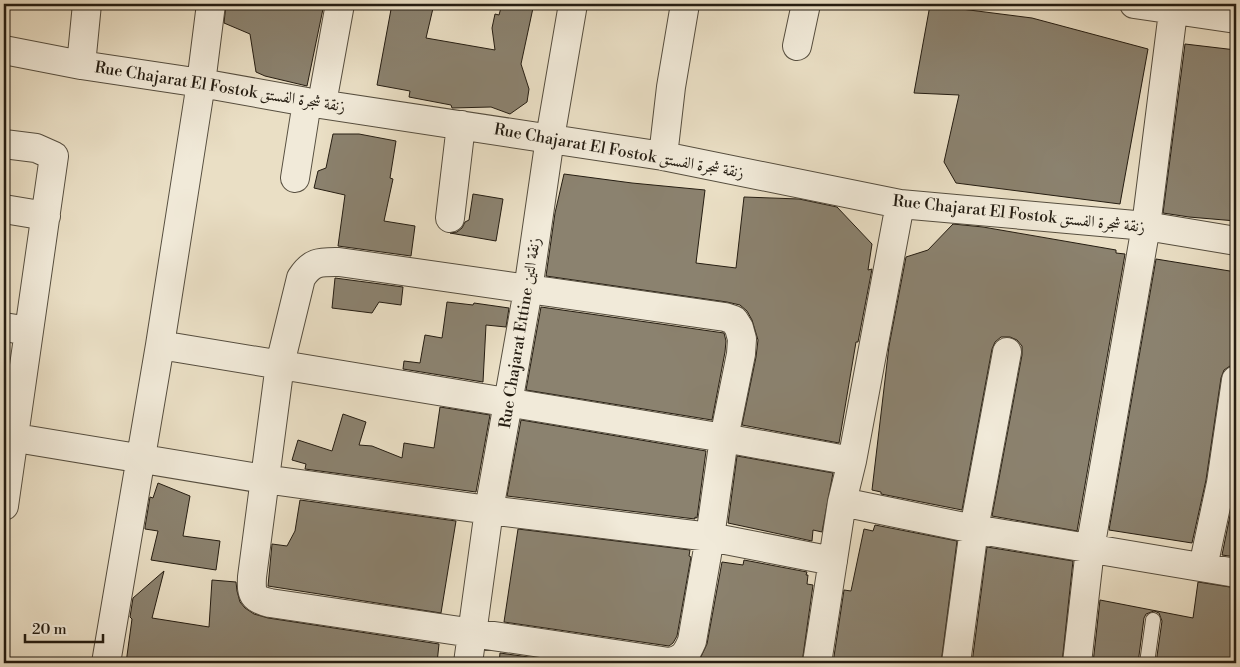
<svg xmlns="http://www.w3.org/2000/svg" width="1240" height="667" font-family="'Libre Bodoni',Amiri,serif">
	<rect width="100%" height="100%" fill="#eadfc5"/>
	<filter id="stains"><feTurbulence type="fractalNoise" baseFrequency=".004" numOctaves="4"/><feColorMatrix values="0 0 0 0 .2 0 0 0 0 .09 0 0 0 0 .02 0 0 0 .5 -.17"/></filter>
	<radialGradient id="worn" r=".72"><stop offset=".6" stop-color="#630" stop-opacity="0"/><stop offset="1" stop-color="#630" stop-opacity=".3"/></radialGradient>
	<path fill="#8b826f" stroke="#251d12" d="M226,4H324L307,86L265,76L256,72L250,34L224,23Z
		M392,4H434L426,38L495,50L492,28L495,14L499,15L502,4H514L533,8L521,64L529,89L527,102L510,114L491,107L452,108L451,105L409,97L410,91L377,85Z
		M930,5L1032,18L1148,49L1120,204L956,183L944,162L959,95L914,93Z
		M1185,44L1236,50V221L1189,217L1163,213Z
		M333,134H359L396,141L390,178L393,179L384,221L415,226L411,256L338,246L345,195L314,188L318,171L326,168Z
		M564,174L632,183L705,190L696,263L736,268L744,197L799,199L837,207L872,244L868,270L872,269L858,342H856L839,443L742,425L756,357L758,340L752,320L747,311L740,305L727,302L546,276L555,213Z
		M473,194L503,199L496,241L450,233L457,232L462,228L465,222L469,220Z
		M953,224L983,227L1116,250V253L1125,254L1077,531L992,516L1022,355V346L1017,340L1010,337H1001L995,342L992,349L962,510L881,494V492L872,490L889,346L906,257L928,250Z
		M1156,259L1236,272V365L1230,366L1224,370L1221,378L1206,480L1192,543L1109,530Z
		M335,278L403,287L401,305L379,302L372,313L332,308Z
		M447,302L473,305L474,303L509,308L506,327L486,325L483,382L403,369L404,361L420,363L425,335L442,338Z
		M541,307L724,333L726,341L725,352L712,420L526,390Z
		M440,407L490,415L476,492L305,469L306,464L292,460L298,440L332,451L343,414L366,422L359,445L372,446L402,458L404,443L434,448Z
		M521,420L706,451L697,518L695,517V519L507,496Z
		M737,456L833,473L822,532L813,530L812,541L728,523Z
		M158,483L190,496L183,536L220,541L216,570L151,560L158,531L145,529V527L150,497L153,498Z
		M1236,486V557L1222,555Z
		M300,500L456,521L441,613L268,586L272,544L287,546L295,531Z
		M875,525L957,541L941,663H833L844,590L851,591L864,529L873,531Z
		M518,529L690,550L689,556L691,557L677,636L673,643L669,646L504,622Z
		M987,547L1073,561L1062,663H972Z
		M744,560L807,572L806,575H808L807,584L813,585L802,663H698L707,644L722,562L743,565Z
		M164,571L152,618L209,627L212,580L236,582L237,591L240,602L245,608L254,614L268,618L439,644L437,663H126L132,619L130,617L133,598Z
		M1198,582L1236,588V663H1156L1162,621L1159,613L1154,611L1146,614L1144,618L1138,663H1093L1100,600L1193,618Z
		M500,653L571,663H499Z"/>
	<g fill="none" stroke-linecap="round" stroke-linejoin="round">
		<defs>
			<path id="service" d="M1147,663L1153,620"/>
			<path id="minor" d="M1134,4L1236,19
				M797,46L806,4
				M4,50L81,65L201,83L307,102L663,156L900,204L1146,226L1236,241
				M81,65L87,4
				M322,103L340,4
				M4,144L36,148L54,156L4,506
				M663,156L671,87L685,4
				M295,178L307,102
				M4,209L46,216
				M450,218L461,125
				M339,262L725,317L734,320L739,328L742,339L741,354L724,438L710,537L692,641C687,653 683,660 669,662L270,603C253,599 251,595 252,577L280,364L301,278C312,261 320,262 339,262Z
				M4,327L29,331
				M160,345L724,438L852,461
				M4,436L264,479L489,510L710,537L833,561
				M842,502L974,529L1236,573
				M1203,567L1221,483L1236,380
				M106,663L160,345L201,83L211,4
				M468,663L489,510L528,290L550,138L573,4
				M817,663L842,502L852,461L900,204
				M956,663L974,529L1007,352
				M1077,663L1090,549L1146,226L1174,4"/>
		</defs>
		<use href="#service" stroke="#564e3f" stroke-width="16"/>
		<use href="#minor" stroke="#564e3f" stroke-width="30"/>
		<use href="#service" stroke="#f1ead9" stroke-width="14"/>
		<use href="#minor" stroke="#f1ead9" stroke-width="28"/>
	</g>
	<g text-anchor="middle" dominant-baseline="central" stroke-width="5" stroke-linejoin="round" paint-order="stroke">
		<g font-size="16" fill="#251d12" stroke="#f1ead9">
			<text transform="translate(220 87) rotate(9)">Rue Chajarat El Fostok زنقة شجرة الفستق</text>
			<text transform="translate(619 151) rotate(10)">Rue Chajarat El Fostok زنقة شجرة الفستق</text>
			<text transform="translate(1019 214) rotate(6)">Rue Chajarat El Fostok زنقة شجرة الفستق</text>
			<text transform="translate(520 333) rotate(-81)">Rue Chajarat Ettine زنقة التين</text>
		</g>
	</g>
	<rect width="1240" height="667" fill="none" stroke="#eadfc5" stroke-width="20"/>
	<rect x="5" y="5" width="1230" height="657" fill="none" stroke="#251d12" stroke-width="2.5"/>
	<rect x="10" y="10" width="1220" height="647" fill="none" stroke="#251d12"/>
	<path d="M25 634v8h78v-8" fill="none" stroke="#251d12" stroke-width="2.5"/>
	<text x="32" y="634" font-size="15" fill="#251d12" stroke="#f1ead9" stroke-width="4" paint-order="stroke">20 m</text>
	<rect width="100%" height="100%" filter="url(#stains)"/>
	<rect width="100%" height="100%" fill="url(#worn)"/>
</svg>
